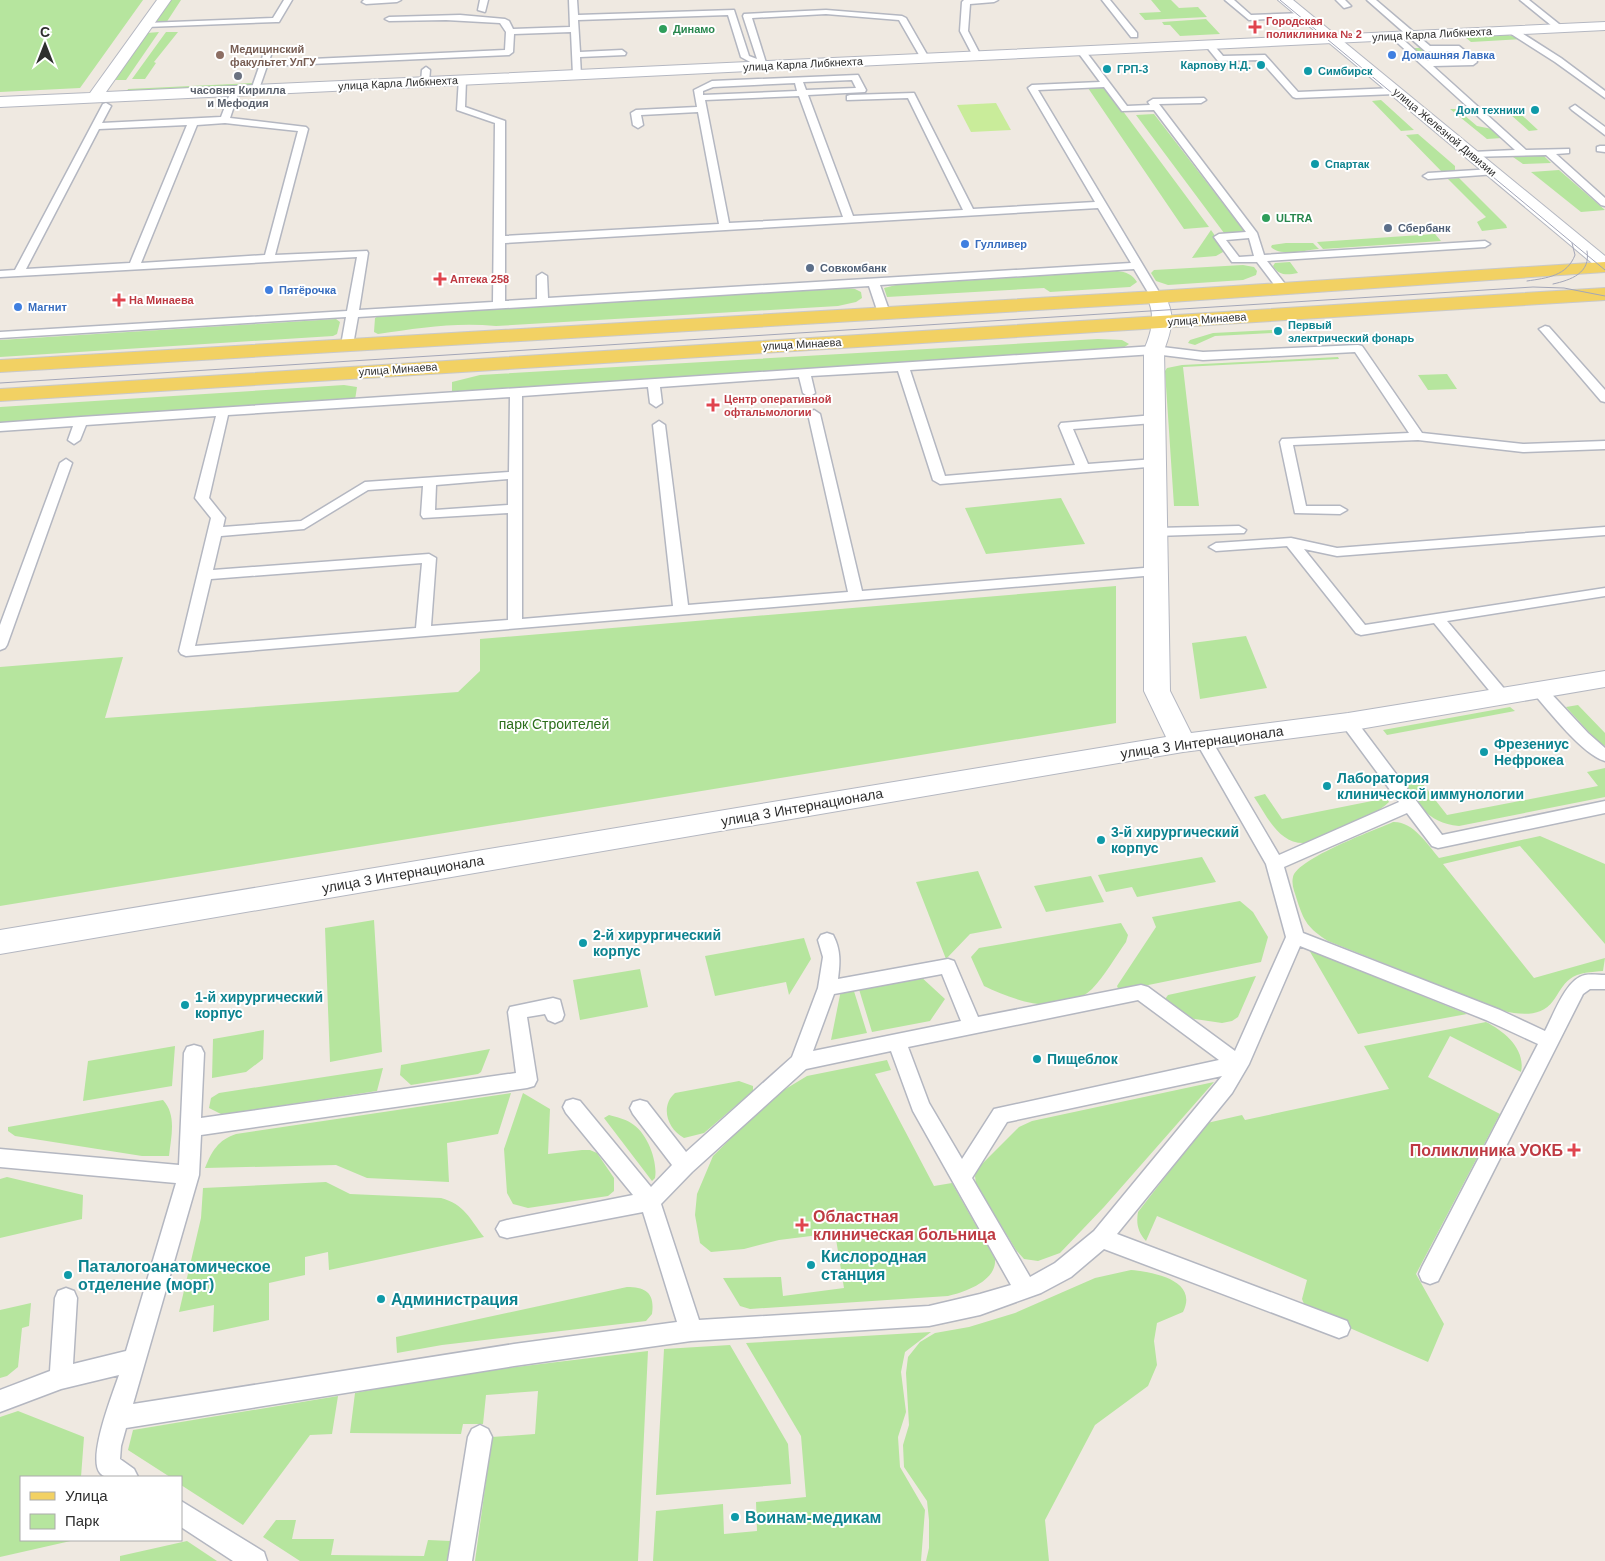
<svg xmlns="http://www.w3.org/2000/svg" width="1605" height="1561" font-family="Arial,sans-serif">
	<rect width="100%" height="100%" fill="#efe9e1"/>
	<path fill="#b6e59e" d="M0,0H143L80,88L0,92Z
		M170,0H181L166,23L154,24Z
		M1151,0H1171L1179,8L1198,7L1207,17L1145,20L1139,13L1161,12Z
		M1206,19L1220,34L1180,36L1170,25H1164L1162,22Z
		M159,32L126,80H114L147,33Z
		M166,32H178L154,62L156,63L145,79H132Z
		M1508,35L1523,39L1471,42L1465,37Z
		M1412,48H1420L1431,57L1445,56L1439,51L1451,50L1464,61H1429Z
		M253,83L252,87L126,93L128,89Z
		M1105,87L1209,227L1184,229L1088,88Z
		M1381,100L1414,130L1401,131L1372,101Z
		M1513,107L1538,130L1529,131L1503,108Z
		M1450,109H1457L1477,126L1492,129L1502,138L1487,139Z
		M1154,114L1245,232L1224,233L1136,115Z
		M1418,134L1455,166V172L1443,173L1406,135Z
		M1543,155L1551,163L1523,164L1513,157Z
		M1559,170L1605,210L1581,212L1531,172Z
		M1459,178L1506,225L1507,228L1482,231L1477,222L1486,217L1448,179Z
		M1211,230L1223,247V252L1216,256L1192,258Z
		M1435,234L1441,241L1323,249L1317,242Z
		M1286,243H1313L1319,249C1305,250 1281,257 1271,247L1272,245Z
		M1290,262L1298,273C1287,275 1279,276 1273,266L1275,263Z
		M1243,265L1254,267L1257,271L1256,275L1243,280L1168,285L1156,281L1151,273L1154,270Z
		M1117,271C1126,272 1132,274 1137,282L1130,287L1050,292L1044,288L887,297L884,288L896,285Z
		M846,288L855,289L861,292L862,298L856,302L838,306L496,326C456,322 418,328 378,334L374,332L375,318L380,315Z
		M336,319L340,322L337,334L333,336L0,357V340Z
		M1272,330L1274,333L1215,336L1195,345L1188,343L1190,340L1213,333Z
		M1098,339L1122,340L1129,344L1123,348L452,395V382L480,375Z
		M1338,357L1339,359L1183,367L1199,506H1174L1165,371L1167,368L1182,365Z
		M1447,374L1457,389L1428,390L1418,375Z
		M344,385L357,387L355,400L0,424V407Z
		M1061,498L1085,544L986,554L965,508Z
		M1116,586V723L0,906V667L123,657L105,718L458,692L480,671V639Z
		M1246,636L1267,688L1200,699L1192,643Z
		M1578,705L1605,733V746L1598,742L1566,707Z
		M1510,707L1515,711L1387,735L1383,730Z
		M1605,768V797L1459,826C1426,823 1416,801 1398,778L1415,774L1447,815L1598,786L1587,772Z
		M1265,794L1282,819L1387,798L1389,802C1369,821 1331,832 1306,843C1279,845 1267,816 1254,797Z
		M1393,822C1413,821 1427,844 1439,858L1540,836L1605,864V944L1520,846L1443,864L1534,978L1605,958L1603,971C1593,972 1578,972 1570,979C1562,985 1559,993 1553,1001C1542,1017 1521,1015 1503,1011L1328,941C1308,928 1304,922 1297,900C1295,893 1291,885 1293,877C1298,858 1373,831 1393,822Z
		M1202,857L1216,882L1137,897L1132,887L1106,892L1098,875Z
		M978,871L1002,928L970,934L946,959L916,882Z
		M1091,876L1104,902L1046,912L1034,886Z
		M1240,901L1253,912L1268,937L1261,962L1119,991L1117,986L1156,927L1152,917Z
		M374,920L382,1052L330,1062L325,928Z
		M1121,923L1128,935L1126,942C1116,956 1104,977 1092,989C1061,1018 1016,1001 984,986L971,957L979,948Z
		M804,938L811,959L789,995L786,982L715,996L705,956Z
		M1309,950L1467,1014L1358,1034Z
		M640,969L648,1007L580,1020L573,980Z
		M919,975L945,999L930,1021L872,1032L858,986Z
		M1256,976L1238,1017L1232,1021L1222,1023L1188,1018L1163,1002L1168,995Z
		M853,988L867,1033L831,1040L841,990Z
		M1486,1022C1504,1031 1526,1049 1521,1072L1450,1036L1428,1077L1500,1114L1416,1274L1444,1324L1428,1362L1306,1309L1302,1299L1307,1280L1157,1216L1146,1241C1138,1232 1136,1224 1138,1212L1207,1123L1242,1115L1245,1120L1389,1089L1364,1046Z
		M264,1030L263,1059L246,1072L212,1078L213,1039Z
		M175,1046L172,1086L83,1101L88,1061Z
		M490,1049L481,1072L478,1074L411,1085L400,1075L401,1065Z
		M887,1060L891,1070L875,1074L934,1186L952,1183L995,1259C997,1281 965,1292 948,1296L750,1309L740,1306L723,1278L781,1277L783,1296L844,1288L835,1233L779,1240L744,1249L711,1252L700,1243L695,1215L697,1194L713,1156L774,1096L807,1076Z
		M383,1068L377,1091L232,1113L221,1114L209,1108L211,1098L219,1093Z
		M739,1081L753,1086V1091L704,1133L684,1138C667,1129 660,1106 675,1093Z
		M1214,1082L1104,1207L1060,1253L1038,1261L1024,1259L1016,1250L976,1184L975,1176L977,1169L1019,1127L1032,1121Z
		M511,1093L498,1134L447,1143L449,1182L367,1178L336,1165L205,1168C212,1151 218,1140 236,1134Z
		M523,1093L550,1109L548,1154L582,1150H590L597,1153L614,1178V1191L608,1196L528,1208L513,1204L507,1193L504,1149Z
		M163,1100C177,1115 171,1137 169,1156H142L15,1136L8,1131V1127Z
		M609,1115C616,1117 625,1119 631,1123C647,1132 658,1161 655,1178L652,1181L604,1118Z
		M7,1177L83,1195L82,1219L0,1238V1179Z
		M326,1182L350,1194L441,1198C464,1204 470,1219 484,1237L329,1270L328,1252L305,1257V1275L269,1283V1320L213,1332L214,1305L179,1312L201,1218L203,1188Z
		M1131,1270C1153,1272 1199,1280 1183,1312L1157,1323L1154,1341L1157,1365L1148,1386L1095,1425L1045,1520L1049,1561H926L929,1548V1520L927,1501L904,1467L903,1445L909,1425L906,1373L908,1357L920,1342L935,1333L969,1327L1015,1313L1095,1278Z
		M627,1287C646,1287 655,1293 652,1314L646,1321L442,1345L397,1353L396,1337Z
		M31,1303L29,1326L22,1328L18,1367L7,1376L0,1378V1310Z
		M931,1332L905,1352L901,1372L906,1412L898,1437L900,1467L925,1510L921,1561H653L656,1511L723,1504L724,1534L757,1531L756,1502L806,1497L801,1436L746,1343Z
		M730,1345L788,1444L791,1484L656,1495L664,1349Z
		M648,1351L638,1561H475L492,1437L535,1434L538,1391L486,1395L483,1424H463L461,1434L350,1433L355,1393L443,1376Z
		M338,1396L332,1434L310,1435L243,1525L181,1485V1477H170L128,1450L133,1430Z
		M18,1411L84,1437L81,1477H21V1540H75L0,1557V1417Z
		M276,1520H296L292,1539H334L331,1555L424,1556L428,1540L451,1541L448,1561H300L263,1537Z
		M187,1541L217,1561H120V1556Z"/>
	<path fill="#c9ec9a" d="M996,103L1011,130L971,132L957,105Z"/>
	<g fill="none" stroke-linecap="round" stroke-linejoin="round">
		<defs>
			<path id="service" d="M284,0H292L279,22H276L146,27L142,25L146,23L273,18Z
				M364,0H401L397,2L366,4L362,2Z
				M480,0H488L485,12L478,10Z
				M569,0H577L578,15L734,10L749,56L757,59L743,16L744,14L826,10L902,16L906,18L929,58L922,60L899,20L826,14L752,18L767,66L763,69L741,57L728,15L578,20L580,52L622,50L626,53L625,55L580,57L581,75L577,78L573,75L571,32L514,34L513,52L509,55L267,66L258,92H252L251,90L266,47L273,49L269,61L505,50L506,32L500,23L446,20L389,21L385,19L389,17L460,15L505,19L509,21L513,29L570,27Z
				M964,0H998L994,2L970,4L968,31L981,56L977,59L973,56L960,31L962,2Z
				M1102,0H1110L1137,33V37H1131Z
				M1225,0H1234L1251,15L1304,13L1308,15L1304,17L1249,20Z
				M1336,0H1345L1351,6L1344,8Z
				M1367,0H1376L1430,46H1459L1476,60L1477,62L1473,65L1433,66L1526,150L1569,149V153L1556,154L1605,198V206L1601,205L1546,155L1469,157V153L1472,152L1515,150L1390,36L1397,34L1427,61L1465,60L1454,51H1425Z
				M1520,0H1529L1564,28L1557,30Z
				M1508,28H1514L1561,58L1605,91V98L1555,62L1508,32Z
				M1206,43H1212L1223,56L1265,55L1298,92L1395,88L1399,91L1395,94L1296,98L1293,97L1260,60L1218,61L1205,45Z
				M1081,48L1084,49L1127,106L1150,105L1148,102L1153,99L1204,98L1206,100L1201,103L1159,104L1257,233L1264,255L1485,241L1490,244L1485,247L1267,261L1289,289L1287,291H1279L1257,262H1232L1214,237L1219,234L1246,232L1154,110L1122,111L1104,87L1038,90L1162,297L1160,299H1152L1134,269L880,285L890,313L884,316L878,313L869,286L358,317L353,345L347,348L341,345L346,317L0,338V332L347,311L357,257L0,277V271L15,270L103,104L106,103L111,106L102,123L221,117L231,91L235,88L239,91L230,118L306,127L308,129L275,255L367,251L368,253L359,310L493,302L495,123L457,110L459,78L466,80L465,107L505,121V236L719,224L698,112L641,115L643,125L638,128L633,125L631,113L636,110L697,107L694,90L712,81L858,75L866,90L865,92L808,95L853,216L963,210L908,98L847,100V96L850,95L914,93L973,209L1095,202L1028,88L1032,85L1100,82L1077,51ZM852,80L856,88L806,90L803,82ZM795,83L797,91L703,95V91L713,87ZM799,96L843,217L729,223L705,100ZM225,123L298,131L265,255L141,263L197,125ZM187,125L130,263L26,269L99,129ZM1098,208L1131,263L548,298L547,276L542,273L537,276V299L505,301V243ZM1249,238L1254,256L1239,257L1226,240Z
				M426,67L430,70L429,82L425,85L421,82L422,70Z
				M1575,105L1605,127V135L1572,110L1570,108Z
				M1600,146H1605V152L1597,151V147Z
				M1493,169L1498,172L1496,174L1428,179L1423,176L1428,173Z
				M1545,326L1549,327L1605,390V402L1601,401L1541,331L1539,329Z
				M1358,345L1362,346L1422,433L1523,444L1605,441V449L1523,452L1418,440L1293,445L1306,506H1340L1347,510L1340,514L1295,513L1280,442L1282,439L1409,433L1355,352L1203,360L1154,354L910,370L945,476L1075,465L1059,426L1061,423L1154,415L1160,419L1154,423L1073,429L1088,464L1155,459L1160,460L1161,463L1160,466L940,484L933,480L898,371L811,376L815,393L809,397L803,393L799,377L660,387L662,403L656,407L650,403L648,387L522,396V619L673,606L653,425L659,421L665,425L688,605L848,592L808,414L814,410L820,414L862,591L1156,567L1163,571L1156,575L186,656L181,654L179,651L211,518L195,498L216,416L86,425L80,440L74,444L68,440L73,426L0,431V423L81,417L1154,346L1203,352ZM510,397L509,472L365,482L301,521L223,527L225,518L209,498L228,415ZM508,479V505L435,510L436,485ZM423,486L421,515L423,518L508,513V620L431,626L436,558L429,554L213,570L221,536L304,529L368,490ZM422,563L416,628L195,646L211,579Z
				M66,459L72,463L7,645L5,648L0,650V625L60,463Z
				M1239,526L1246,530L1244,533L1156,536L1149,532L1156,528Z
				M1605,527V535L1337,556L1304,549L1365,625L1605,588V596L1447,621L1507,692L1510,696L1507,700H1497L1434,623L1361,635L1356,633L1287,546L1216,551L1209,547L1216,543L1291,538L1337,548Z
				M1539,685L1544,686L1588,733L1605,748V761C1583,755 1549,711 1534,694L1531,690L1534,686Z
				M1348,717L1354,718L1442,835L1605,801V813L1438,848L1432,846L1407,813L1284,867L1303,933L1500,1010L1545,1031C1554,1014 1566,979 1585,975C1591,974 1599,975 1605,975V989H1590L1583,994L1438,1281L1430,1284L1422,1281L1419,1274L1422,1267L1538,1044L1486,1020L1300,946L1249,1064L1232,1093L1117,1234L1347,1321L1350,1328L1347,1335L1339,1338L1104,1249L1071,1277L1041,1293L980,1315L929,1326L691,1341L514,1366L126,1428L121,1446L120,1459L134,1469L138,1477C128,1477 106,1481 100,1473C87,1458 113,1393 119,1375L61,1389L0,1412V1390L50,1371L55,1298L58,1291L66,1288L74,1291L77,1298L73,1364L126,1351L176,1183L0,1167V1149L179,1165L184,1053L187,1047L194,1045L201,1047L204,1053L201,1118L516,1073L508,1012L510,1007L553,998L560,1000L564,1015L562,1020L555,1023L548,1020L545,1014L527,1017L537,1080L534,1086L527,1088L201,1135L199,1175L133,1404L514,1344L677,1322L643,1212L507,1238L500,1236L496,1229L500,1222L507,1220L633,1195L566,1113L563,1107L566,1101L573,1099L580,1101L651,1187L672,1165L633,1114L630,1108L633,1102L640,1100L647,1102L686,1152L792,1057L818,988L823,957L818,940L821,935L827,933L833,935C841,950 840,963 838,979L948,959L954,961L978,1017L1141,985L1148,987L1235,1051L1286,937L1266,864L1195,740L1197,736L1203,735L1209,736L1279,855L1399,802L1340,722L1342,718ZM942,974L961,1021L813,1051L834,994ZM1138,1000L1219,1060L994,1109L962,1159L929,1103L908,1047ZM891,1051L913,1111L1011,1285L980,1294L929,1306L699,1320L661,1204L692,1172L806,1069ZM1222,1076L1094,1231L1055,1263L1030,1277L972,1178L1007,1122Z
				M480,1425L488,1429L492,1437L472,1561H448L468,1437L472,1429Z
				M181,1501L264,1552L267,1561H233L181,1527Z"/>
			<path id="minor" d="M157,0H171L106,92L1605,22V30L0,107V97L90,93Z
				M1156,291L1163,293C1176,313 1172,329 1164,350L1170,691L1191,733L1348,713L1605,671V687L1348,731L1183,752L0,954V930L1166,737L1144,691V350C1152,331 1156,316 1147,297L1149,293Z"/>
			<path id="tertiary" d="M1278,0H1293L1605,256V270L1599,269Z"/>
			<path id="primary" d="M1605,262V272L1156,303L0,372V360L1156,291Z
				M1605,288V300L0,401V389Z"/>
		</defs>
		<use href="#service" stroke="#b4b7c1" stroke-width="3"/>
		<use href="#minor" stroke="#b4b7c1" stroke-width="2"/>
		<use href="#tertiary" stroke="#b4b7c1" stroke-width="2"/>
		<use href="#primary" stroke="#c9c9c9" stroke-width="2"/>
		<use href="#service" fill="#fff" fill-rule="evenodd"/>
		<use href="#minor" fill="#fff" fill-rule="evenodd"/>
		<use href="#tertiary" fill="#fff" fill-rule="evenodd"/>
		<use href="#primary" fill="#f2d163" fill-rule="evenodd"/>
		<path stroke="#a3a6b8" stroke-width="1" d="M1280,0L1605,270
			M1527,281C1547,278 1567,276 1575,255L1572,243
			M1553,284C1571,280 1591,273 1587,251
			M0,383L1533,287L1564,288L1605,296"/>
	</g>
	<g fill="#e0444e" stroke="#fff" stroke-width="2">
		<path d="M1252.5 19.5h5v5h5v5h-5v5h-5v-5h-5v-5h5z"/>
		<path d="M437.5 271.5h5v5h5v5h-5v5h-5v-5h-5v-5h5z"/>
		<path d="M116.5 292.5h5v5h5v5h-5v5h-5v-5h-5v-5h5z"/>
		<path d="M710.5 397.5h5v5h5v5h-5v5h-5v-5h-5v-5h5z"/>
		<path d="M1571.5 1142.5h5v5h5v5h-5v5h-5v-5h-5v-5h5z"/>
		<path d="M799.5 1217.5h5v5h5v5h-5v5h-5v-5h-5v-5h5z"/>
	</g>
	<g fill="#2e9e5b" stroke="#fff" stroke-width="2">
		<circle cx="663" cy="29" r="5"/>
		<circle cx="1266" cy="218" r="5"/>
	</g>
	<circle fill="#8d6e63" stroke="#fff" stroke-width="2" cx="220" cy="55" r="5"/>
	<g fill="#3f7fe0" stroke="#fff" stroke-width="2">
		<circle cx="1392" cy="55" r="5"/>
		<circle cx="965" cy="244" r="5"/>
		<circle cx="269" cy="290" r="5"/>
		<circle cx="18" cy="307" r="5"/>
	</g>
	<g fill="#0f9aa8" stroke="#fff" stroke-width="2">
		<circle cx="1261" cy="65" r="5"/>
		<circle cx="1107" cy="69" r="5"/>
		<circle cx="1308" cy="71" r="5"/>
		<circle cx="1535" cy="110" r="5"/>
		<circle cx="1315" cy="164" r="5"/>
		<circle cx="1278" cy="331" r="5"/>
		<circle cx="1484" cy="752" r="5"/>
		<circle cx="1327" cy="786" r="5"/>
		<circle cx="1101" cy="840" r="5"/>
		<circle cx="583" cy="943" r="5"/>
		<circle cx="185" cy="1005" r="5"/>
		<circle cx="1037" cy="1059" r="5"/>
		<circle cx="811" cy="1265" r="5"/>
		<circle cx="68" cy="1275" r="5"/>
		<circle cx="381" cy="1299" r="5"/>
		<circle cx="735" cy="1517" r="5"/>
	</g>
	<circle fill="#6b7280" stroke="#fff" stroke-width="2" cx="238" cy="76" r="5"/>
	<g fill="#5c6f8a" stroke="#fff" stroke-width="2">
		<circle cx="1388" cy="228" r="5"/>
		<circle cx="810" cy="268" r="5"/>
	</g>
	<g text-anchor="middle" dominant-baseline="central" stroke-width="4" stroke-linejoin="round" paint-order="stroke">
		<g font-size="11" font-weight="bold" fill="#be3a42" stroke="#fff" text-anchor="start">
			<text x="1266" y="21">Городская<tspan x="1266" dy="13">поликлиника № 2</tspan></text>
			<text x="450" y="279">Аптека 258</text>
			<text x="129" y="300">На Минаева</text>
			<text x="724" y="399">Центр оперативной<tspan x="724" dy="13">офтальмологии</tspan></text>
		</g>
		<g font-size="11" font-weight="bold" fill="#27864d" stroke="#fff" text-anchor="start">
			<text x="673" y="29">Динамо</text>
			<text x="1276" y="218">ULTRA</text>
		</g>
		<g font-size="11" fill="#2e2e2e" stroke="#fff">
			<text transform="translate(1432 34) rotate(-3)">улица Карла Либкнехта</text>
			<text transform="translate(803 64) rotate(-3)">улица Карла Либкнехта</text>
			<text transform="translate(398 83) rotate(-3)">улица Карла Либкнехта</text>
			<text transform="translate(1445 132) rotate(40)">улица Железной Дивизии</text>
			<text transform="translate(1207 319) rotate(-4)">улица Минаева</text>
			<text transform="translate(802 344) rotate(-3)">улица Минаева</text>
			<text transform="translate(398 369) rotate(-4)">улица Минаева</text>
		</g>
		<g font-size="11" font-weight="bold" fill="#785e54" stroke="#fff" text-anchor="start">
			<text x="230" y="49">Медицинский<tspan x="230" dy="13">факультет УлГУ</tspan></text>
		</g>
		<g font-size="11" font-weight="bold" fill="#366cbe" stroke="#fff" text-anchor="start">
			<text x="1402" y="55">Домашняя Лавка</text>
			<text x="975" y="244">Гулливер</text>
			<text x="279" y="290">Пятёрочка</text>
			<text x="28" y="307">Магнит</text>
		</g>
		<g font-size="11" font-weight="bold" fill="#0d838f" stroke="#fff" text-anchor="start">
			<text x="1251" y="65" text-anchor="end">Карпову Н.Д.</text>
			<text x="1117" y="69">ГРП-3</text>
			<text x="1318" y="71">Симбирск</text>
			<text x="1525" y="110" text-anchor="end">Дом техники</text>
			<text x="1325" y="164">Спартак</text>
			<text x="1288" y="325">Первый<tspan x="1288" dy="13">электрический фонарь</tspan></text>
		</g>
		<g font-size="11" font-weight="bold" fill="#5b616d" stroke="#fff">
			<text x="238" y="90">часовня Кирилла<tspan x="238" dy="13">и Мефодия</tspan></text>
		</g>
		<g font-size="11" font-weight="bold" fill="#4e5e75" stroke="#fff" text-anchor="start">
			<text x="1398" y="228">Сбербанк</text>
			<text x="820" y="268">Совкомбанк</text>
		</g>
		<g font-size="14" fill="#2c6e1b" stroke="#fff">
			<text x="554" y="724">парк Строителей</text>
		</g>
		<g font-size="14" fill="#2e2e2e" stroke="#fff">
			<text transform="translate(1202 742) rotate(-8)">улица 3 Интернационала</text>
			<text transform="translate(802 807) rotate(-10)">улица 3 Интернационала</text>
			<text transform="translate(403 874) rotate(-10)">улица 3 Интернационала</text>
		</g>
		<g font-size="14" font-weight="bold" fill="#0d838f" stroke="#fff" text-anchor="start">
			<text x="1494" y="744">Фрезениус<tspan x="1494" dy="16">Нефрокеа</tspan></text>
			<text x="1337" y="778">Лаборатория<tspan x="1337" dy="16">клинической иммунологии</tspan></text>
			<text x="1111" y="832">3-й хирургический<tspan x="1111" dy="16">корпус</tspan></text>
			<text x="593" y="935">2-й хирургический<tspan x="593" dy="16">корпус</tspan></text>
			<text x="195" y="997">1-й хирургический<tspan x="195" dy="16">корпус</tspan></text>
			<text x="1047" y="1059">Пищеблок</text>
		</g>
		<g font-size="16" font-weight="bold" fill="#be3a42" stroke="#fff" text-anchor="end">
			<text x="1563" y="1150">Поликлиника УОКБ</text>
			<text x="813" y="1216" text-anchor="start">Областная<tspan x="813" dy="18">клиническая больница</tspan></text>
		</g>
		<g font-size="16" font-weight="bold" fill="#0d838f" stroke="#fff" text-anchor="start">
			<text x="821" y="1256">Кислородная<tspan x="821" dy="18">станция</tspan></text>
			<text x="78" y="1266">Паталогоанатомическое<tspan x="78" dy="18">отделение (морг)</tspan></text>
			<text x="391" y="1299">Администрация</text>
			<text x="745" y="1517">Воинам-медикам</text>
		</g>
	</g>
	<rect x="20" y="1476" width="162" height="65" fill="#ffffff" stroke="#ababab"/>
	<rect x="30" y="1492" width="25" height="8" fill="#f2d163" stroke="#ababab"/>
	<text x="65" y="1501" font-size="15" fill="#2e2e2e">Улица</text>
	<rect x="30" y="1514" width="25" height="15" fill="#b6e59e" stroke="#ababab"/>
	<text x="65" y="1526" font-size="15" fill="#2e2e2e">Парк</text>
	<g transform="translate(45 45)" stroke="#ffffff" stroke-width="4" paint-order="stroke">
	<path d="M0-4L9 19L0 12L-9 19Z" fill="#2e2e2e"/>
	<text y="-8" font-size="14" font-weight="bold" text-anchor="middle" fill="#2e2e2e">С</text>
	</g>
</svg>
